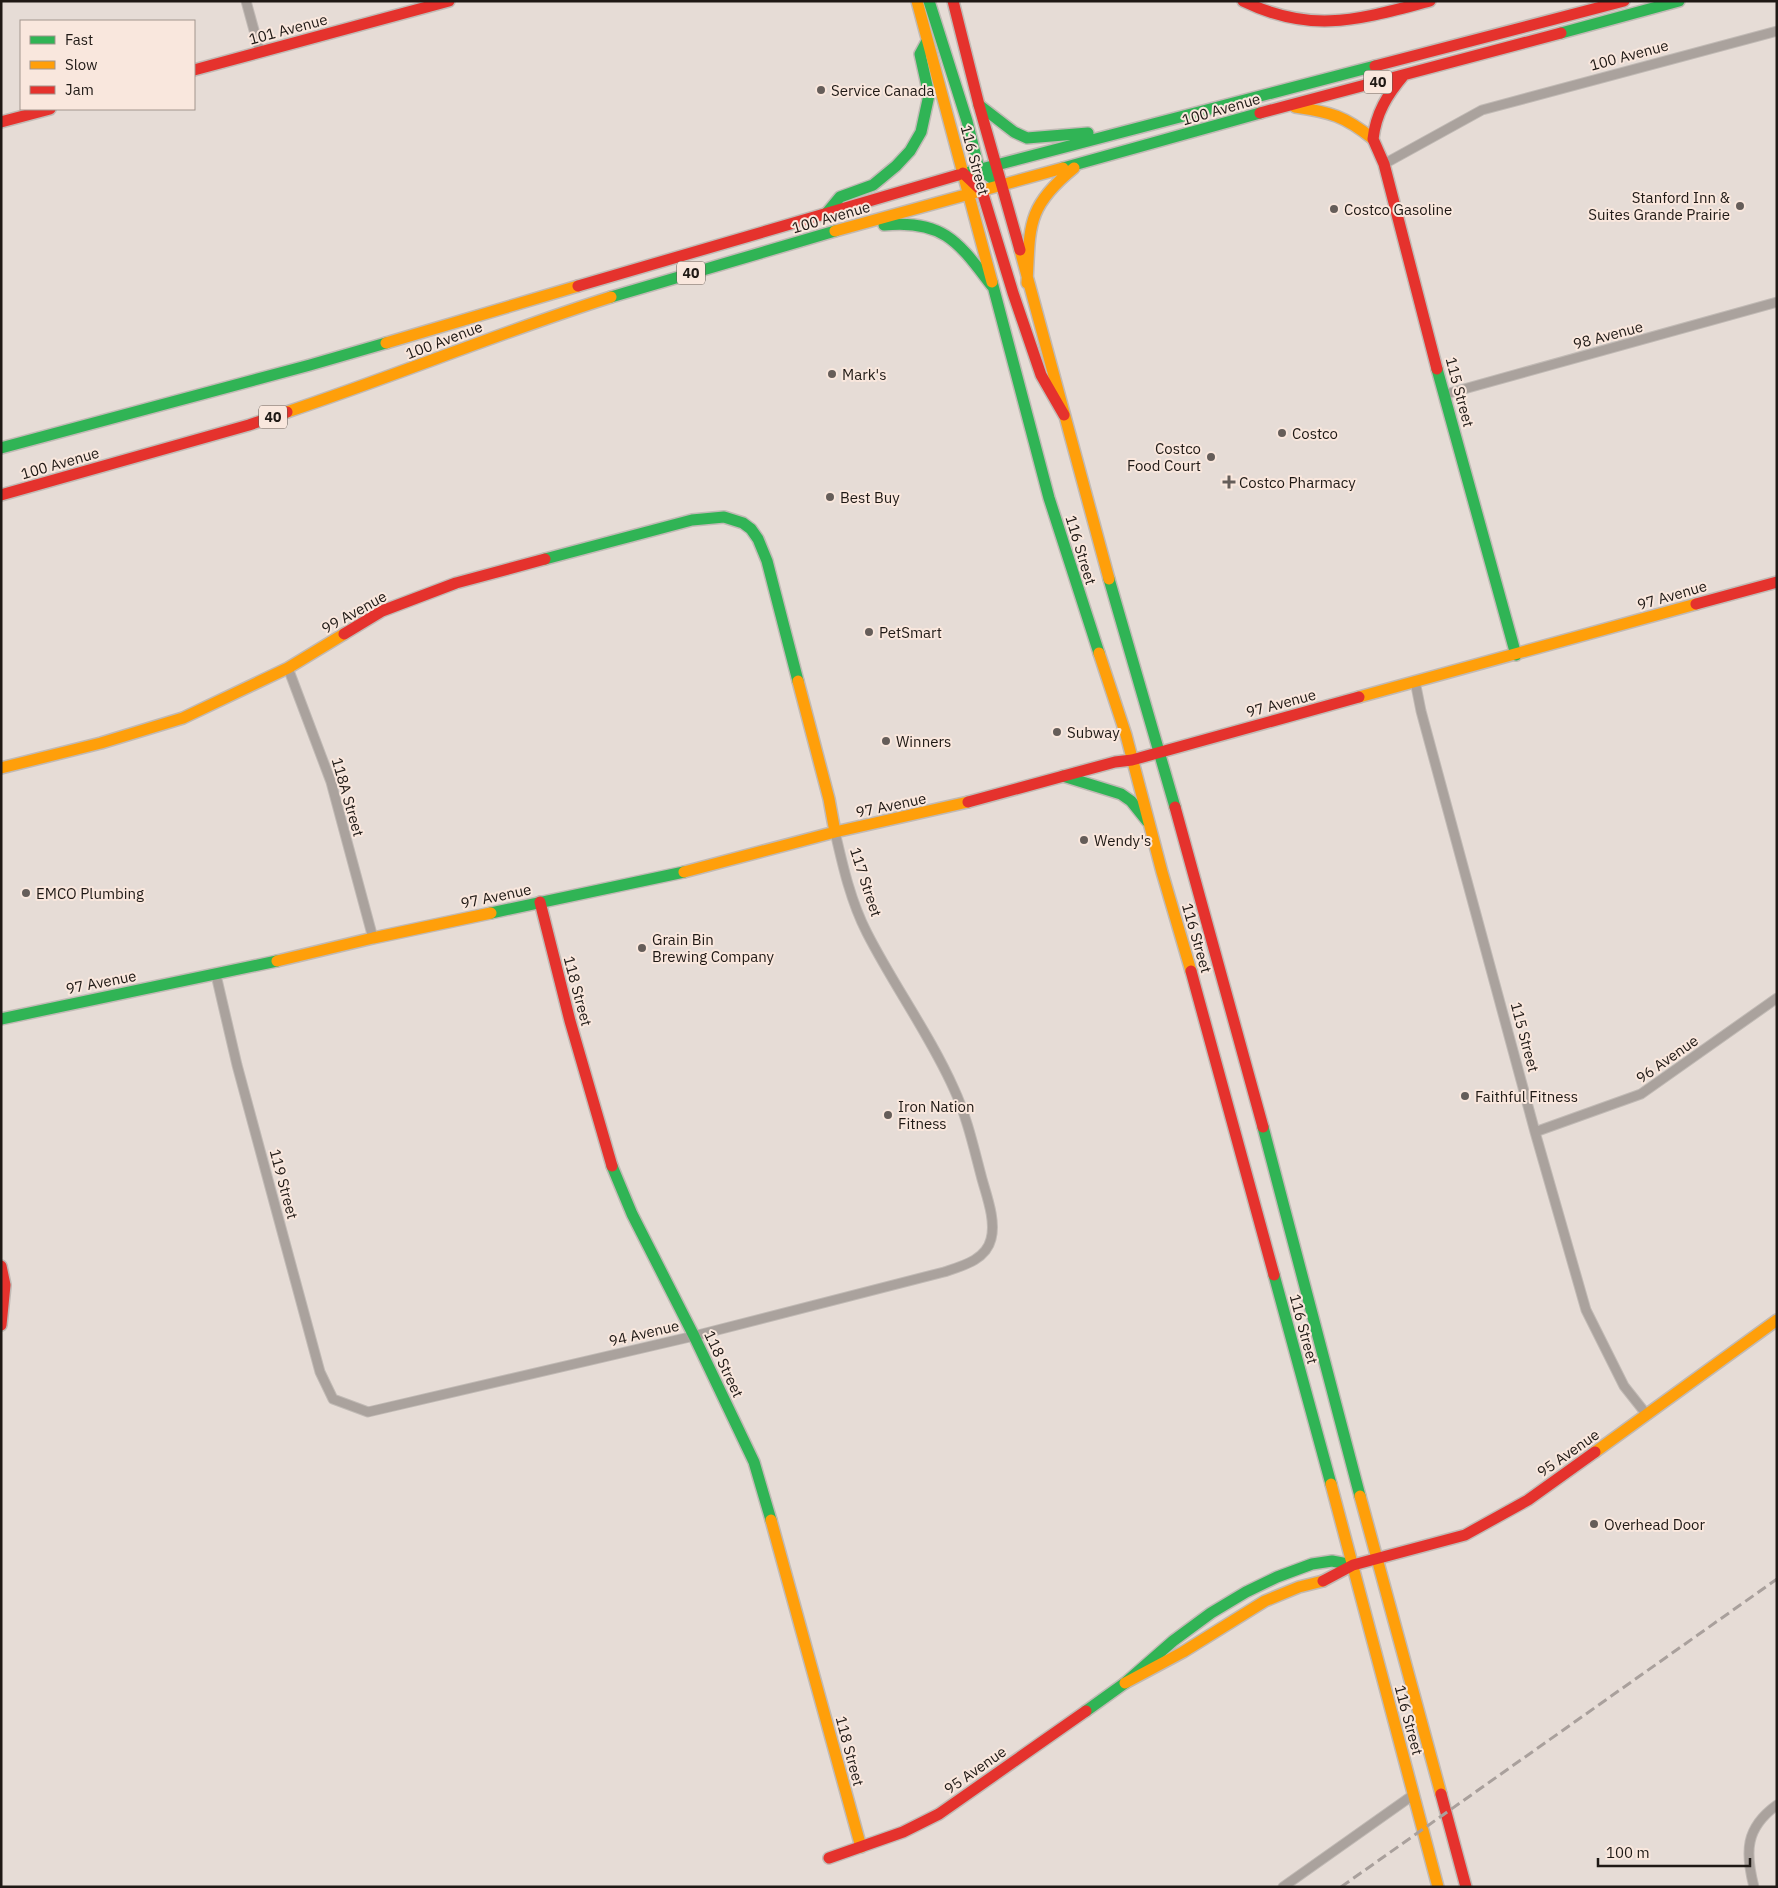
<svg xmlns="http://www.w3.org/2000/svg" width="1778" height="1888" font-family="'IBM Plex Sans',sans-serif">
	<rect width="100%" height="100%" fill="#e6dcd6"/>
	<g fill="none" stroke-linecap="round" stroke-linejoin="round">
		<defs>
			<path id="street" d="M246,1L260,52
				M1384,164L1482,110L1777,31
				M1446,394L1777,302
				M288,668L331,782L373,938
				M1415,681L1421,711L1535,1132L1586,1310L1624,1386L1647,1415
				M216,975L237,1065L320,1372L333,1399L368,1412L694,1336L944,1272C962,1266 986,1260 991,1239C996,1221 987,1197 982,1179C974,1149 967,1117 954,1089C930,1035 894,986 867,933C851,902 843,867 835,832
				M1535,1132L1641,1094L1777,998
				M1283,1887L1413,1795
				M1754,1887C1745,1852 1745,1828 1777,1805"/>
			<path id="fast" d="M929,1L967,121L979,169L1003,186
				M1561,33L1679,1
				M979,105L1014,132L1027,138L1088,133
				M1063,168L1260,113
				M958,175L1375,66
				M825,215L840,197L873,185L896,166L910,151L921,132L929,95L920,54L927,41
				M884,225C944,219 959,243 992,286
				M992,282L1049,498L1099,653
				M611,297L835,231
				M1437,369L1516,655
				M1,448L310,365L386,343
				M545,559L692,520L724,517L743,523L751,529L758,539L767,561L798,681
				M1109,579L1175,807
				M1063,776L1121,794L1131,801L1147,821
				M491,913L684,872
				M1,1019L277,961
				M1263,1127L1360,1496
				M612,1166L632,1214L694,1336L754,1462L771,1520
				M1274,1275L1331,1484
				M1086,1711L1125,1683L1173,1641L1211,1613L1246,1592L1277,1577L1312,1564L1332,1561L1353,1565"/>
			<path id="slow" d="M917,1L992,282
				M1295,107C1330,112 1345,116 1373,139
				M835,231L1063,168
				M1020,250L1109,579
				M1027,283C1030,226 1026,207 1074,168
				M386,343L578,286
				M287,412C395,376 501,332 611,297
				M1099,653L1126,735L1162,872L1191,971
				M798,681L829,799L835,832
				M1359,697L1696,604
				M1,768L101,743L183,718L288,668L344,634
				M684,872L835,832L968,802
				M277,961L373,938L491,913
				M1595,1452L1777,1320
				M1331,1484L1438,1887
				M1360,1496L1441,1794
				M771,1520L861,1847
				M1125,1683L1183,1652L1265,1601L1299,1587L1323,1581"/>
			<path id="jam" d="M953,1L979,105L1020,250
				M1243,1C1313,35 1360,19 1430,1
				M1375,66L1624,1
				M194,70L449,1
				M1260,113L1561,33
				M1,122L50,109
				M1373,139L1384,164L1437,369
				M1373,139C1376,113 1387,95 1404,75
				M963,173L982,191L1013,293L1041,375L1064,415
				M578,286L958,175
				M1,495L249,425L287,412
				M1696,604L1777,582
				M344,634L382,611L456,583L545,559
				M968,802L1115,762L1132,760L1359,697
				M1175,807L1263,1127
				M540,902L570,1021L612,1166
				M1191,971L1274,1275
				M1,1266L5,1285L1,1325
				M1323,1581L1353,1565L1465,1535L1528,1500L1595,1452
				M1441,1794L1466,1887
				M829,1858L903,1832L939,1814L1086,1711"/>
		</defs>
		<use href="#street" stroke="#c1bab5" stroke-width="11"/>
		<use href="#fast" stroke="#c1bab5" stroke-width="14"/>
		<use href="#slow" stroke="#c1bab5" stroke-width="14"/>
		<use href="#jam" stroke="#c1bab5" stroke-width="14"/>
		<use href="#street" stroke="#aaa29d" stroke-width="9"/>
		<use href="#fast" stroke="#30b455" stroke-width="11"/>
		<use href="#slow" stroke="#ff9f0a" stroke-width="11"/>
		<use href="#jam" stroke="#e5322d" stroke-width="11"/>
		<path stroke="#a9a09c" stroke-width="3" stroke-dasharray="10 5" stroke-linecap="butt" d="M1341,1887L1777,1579"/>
	</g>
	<g fill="#655d59" stroke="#f9e7dd" stroke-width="2">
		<circle cx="821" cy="90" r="5"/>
		<circle cx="1740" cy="206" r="5"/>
		<circle cx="1334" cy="209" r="5"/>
		<circle cx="832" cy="374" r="5"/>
		<circle cx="1282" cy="433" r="5"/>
		<circle cx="1211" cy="457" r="5"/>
		<path d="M1226.5 474.5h5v5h5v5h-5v5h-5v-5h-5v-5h5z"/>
		<circle cx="830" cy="497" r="5"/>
		<circle cx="869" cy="632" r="5"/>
		<circle cx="1057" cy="732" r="5"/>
		<circle cx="886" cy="741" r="5"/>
		<circle cx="1084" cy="840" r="5"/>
		<circle cx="26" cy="893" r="5"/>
		<circle cx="642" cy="948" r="5"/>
		<circle cx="1465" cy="1096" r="5"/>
		<circle cx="888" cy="1115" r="5"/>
		<circle cx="1594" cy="1524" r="5"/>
	</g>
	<g text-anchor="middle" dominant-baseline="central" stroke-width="4" stroke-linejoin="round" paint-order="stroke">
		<g fill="#f9e7dd" stroke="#605751" stroke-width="1">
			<rect x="1364" y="70.5" width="28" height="23" rx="4"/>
			<rect x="677" y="261.5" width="28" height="23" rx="4"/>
			<rect x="259" y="405.5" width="28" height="23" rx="4"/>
		</g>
		<g font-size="14" font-weight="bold" fill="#1f1915">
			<text x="1378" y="82">40</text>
			<text x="691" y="273">40</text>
			<text x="273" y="417">40</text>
		</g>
		<g font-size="15" fill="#1f1915" stroke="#f9e7dd">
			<text transform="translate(288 29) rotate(-15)">101 Avenue</text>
			<text transform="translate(1629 55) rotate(-15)">100 Avenue</text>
			<text transform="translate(1221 109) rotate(-16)">100 Avenue</text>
			<text transform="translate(975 160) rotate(75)">116 Street</text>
			<text transform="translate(831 217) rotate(-16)">100 Avenue</text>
			<text transform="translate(1608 335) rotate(-15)">98 Avenue</text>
			<text transform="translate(444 340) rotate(-21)">100 Avenue</text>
			<text transform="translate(1460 392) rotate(75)">115 Street</text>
			<text transform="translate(60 463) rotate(-16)">100 Avenue</text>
			<text transform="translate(1081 550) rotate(73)">116 Street</text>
			<text transform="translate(1672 595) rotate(-16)">97 Avenue</text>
			<text transform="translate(354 612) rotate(-29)">99 Avenue</text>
			<text transform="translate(1281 703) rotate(-15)">97 Avenue</text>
			<text transform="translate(348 797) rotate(74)">118A Street</text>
			<text transform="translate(891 805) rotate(-12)">97 Avenue</text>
			<text transform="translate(866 882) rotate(72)">117 Street</text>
			<text transform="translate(496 896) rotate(-12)">97 Avenue</text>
			<text transform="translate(1197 938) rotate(74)">116 Street</text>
			<text transform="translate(101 982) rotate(-11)">97 Avenue</text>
			<text transform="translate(578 991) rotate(75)">118 Street</text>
			<text transform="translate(1525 1037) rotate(75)">115 Street</text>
			<text transform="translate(1667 1059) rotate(-35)">96 Avenue</text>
			<text transform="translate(284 1184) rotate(75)">119 Street</text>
			<text transform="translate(1304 1329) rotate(75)">116 Street</text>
			<text transform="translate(644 1333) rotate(-13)">94 Avenue</text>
			<text transform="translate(724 1364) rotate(65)">118 Street</text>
			<text transform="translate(1568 1453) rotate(-35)">95 Avenue</text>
			<text transform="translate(1409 1720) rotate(75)">116 Street</text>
			<text transform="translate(850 1751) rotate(75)">118 Street</text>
			<text transform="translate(975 1770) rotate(-35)">95 Avenue</text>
		</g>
		<g font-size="15" fill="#1f1915" stroke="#f9e7dd" text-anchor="start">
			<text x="831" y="90">Service Canada</text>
			<text x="1730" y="197" text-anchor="end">Stanford Inn &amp;<tspan x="1730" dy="17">Suites Grande Prairie</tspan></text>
			<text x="1344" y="209">Costco Gasoline</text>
			<text x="842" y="374">Mark's</text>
			<text x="1292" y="433">Costco</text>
			<text x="1201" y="448" text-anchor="end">Costco<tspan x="1201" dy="17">Food Court</tspan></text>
			<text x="1239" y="482">Costco Pharmacy</text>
			<text x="840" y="497">Best Buy</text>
			<text x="879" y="632">PetSmart</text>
			<text x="1067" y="732">Subway</text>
			<text x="896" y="741">Winners</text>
			<text x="1094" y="840">Wendy's</text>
			<text x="36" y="893">EMCO Plumbing</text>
			<text x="652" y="939">Grain Bin<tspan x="652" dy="17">Brewing Company</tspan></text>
			<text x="1475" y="1096">Faithful Fitness</text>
			<text x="898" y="1106">Iron Nation<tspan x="898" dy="17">Fitness</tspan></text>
			<text x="1604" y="1524">Overhead Door</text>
		</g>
	</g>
	<rect width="1778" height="1888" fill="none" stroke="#1f1915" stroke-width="5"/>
	<rect x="20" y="20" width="175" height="90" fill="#f9e7dd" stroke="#a2958d"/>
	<rect x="30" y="36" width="25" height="8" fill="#30b455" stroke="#a2958d"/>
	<text x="65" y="45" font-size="15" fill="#1f1915">Fast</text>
	<rect x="30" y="61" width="25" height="8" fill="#ff9f0a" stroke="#a2958d"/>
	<text x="65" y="70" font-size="15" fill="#1f1915">Slow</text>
	<rect x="30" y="86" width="25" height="8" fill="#e5322d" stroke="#a2958d"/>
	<text x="65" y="95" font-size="15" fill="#1f1915">Jam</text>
	<path d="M1598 1858v8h152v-8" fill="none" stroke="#1f1915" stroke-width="2.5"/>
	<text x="1606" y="1858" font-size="15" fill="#1f1915" stroke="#f9e7dd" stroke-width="4" paint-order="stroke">100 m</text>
</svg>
